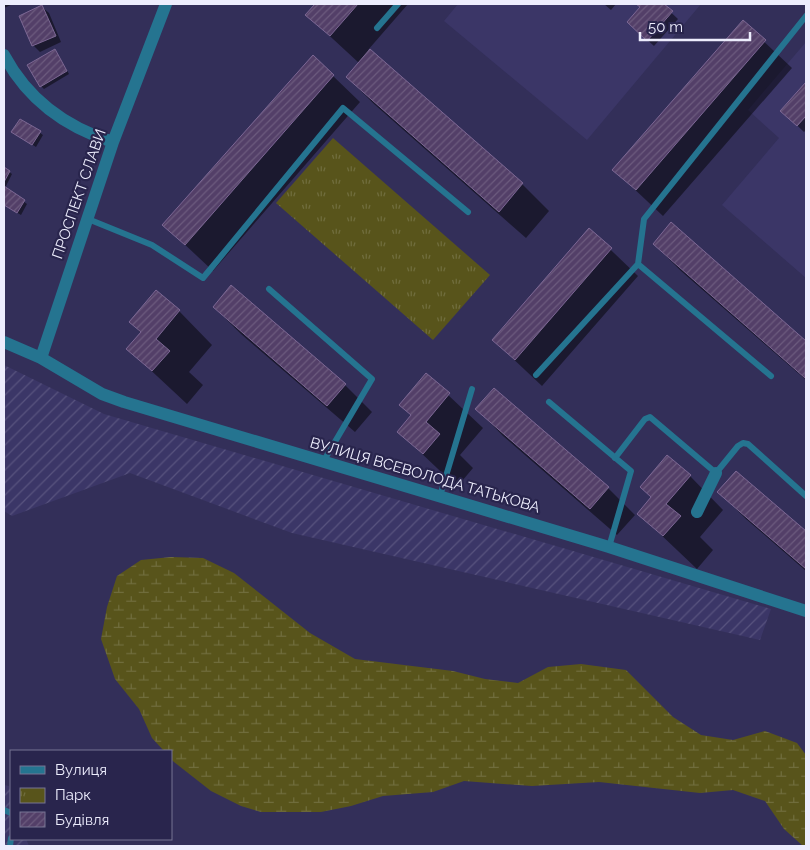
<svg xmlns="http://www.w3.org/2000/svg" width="810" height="850" font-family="Raleway,sans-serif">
	<defs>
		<pattern id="industrial-furrows" width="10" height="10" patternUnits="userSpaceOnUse" patternTransform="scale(1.25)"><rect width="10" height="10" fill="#3b3667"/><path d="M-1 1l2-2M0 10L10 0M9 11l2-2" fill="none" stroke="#58537e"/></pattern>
		<pattern id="wetland-marsh" width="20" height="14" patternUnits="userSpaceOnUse" patternTransform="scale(1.25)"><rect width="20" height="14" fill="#58541b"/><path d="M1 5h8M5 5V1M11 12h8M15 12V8" fill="none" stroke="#706d3d"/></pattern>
		<pattern id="park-tufts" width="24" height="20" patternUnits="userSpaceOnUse" patternTransform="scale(1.25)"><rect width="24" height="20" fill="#58541b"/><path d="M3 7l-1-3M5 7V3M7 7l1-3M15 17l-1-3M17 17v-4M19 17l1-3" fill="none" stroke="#706d3d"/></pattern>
		<pattern id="building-hatch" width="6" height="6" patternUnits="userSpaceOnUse" patternTransform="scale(1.25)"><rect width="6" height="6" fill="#533f68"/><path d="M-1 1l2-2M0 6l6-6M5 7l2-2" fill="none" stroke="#6c5b7e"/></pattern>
	</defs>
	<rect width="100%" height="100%" fill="#332f59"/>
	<path fill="#3b3667" d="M458,4H701L587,140L444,21Z
		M806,42V278L722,205L779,138L748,110Z"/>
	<path fill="url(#industrial-furrows)" d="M4,365L104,414L771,609L760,640L292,533L130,473L12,516L4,511Z
		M4,785L9,786L11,792V839H26L29,846H4Z"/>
	<path fill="url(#wetland-marsh)" d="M171,557L203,558L234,573L310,633L355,659L453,671L485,679L518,683L548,667L581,664L626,670L673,717L701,735L733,740L765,731L797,743L806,755V846H803L784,829L765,801L733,790L700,793L599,782L532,786L464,781L433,792L383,796L351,806L321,812H261L241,806L211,791L174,762L171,759V751H164L152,738L139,709L115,679L101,639L107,607L117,576L141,560Z"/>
	<path fill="url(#park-tufts)" d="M333,138L490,275L433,340L276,203Z"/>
	<path fill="#0007" d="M4,4H13L4,8Z
		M317,4H408L368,50L522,184L549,211L526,238L374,104L347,77L359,63L307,15Z
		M604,4H616L611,10Z
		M637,4H662L678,19L654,46L635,29L641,8Z
		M42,7L49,13L61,42L40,52L33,45Z
		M743,22L792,68L663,216L614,170Z
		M57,53L69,74L44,89L41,86Z
		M333,76L360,102L213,271L164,225Z
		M806,84V130L804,132L782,111Z
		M21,120L43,135L36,147L13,132Z
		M4,168L12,174L5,188L27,204L21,215L4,205Z
		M671,224L806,342V380L681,271L654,244Z
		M590,230L638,276L542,386L493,340Z
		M231,287L345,385L372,412L355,432L241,334L214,307Z
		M179,311L212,345L189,372L203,385L187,404L128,349L141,333L130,322Z
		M427,375L483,428L460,455L473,468L457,487L399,432L412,416Z
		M477,409L608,488L635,515L617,535L503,436Z
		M736,472L806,533V571L746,519L719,492Z
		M690,476L723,510L700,537L713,550L697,569L639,514Z"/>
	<path fill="url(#building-hatch)" stroke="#7c6794" d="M315,4H358L330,36L305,15Z
		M636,4H664L673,11L647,41L627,22L640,7Z
		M42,5L56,36L32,46L19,16Z
		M743,20L766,40L636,190L612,170Z
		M55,49L67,71L40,87L27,65Z
		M370,49L523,183L499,212L346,77Z
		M313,55L334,75L185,245L162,225Z
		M806,82V116L797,126L780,111Z
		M20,119L41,131L32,145L11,132Z
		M4,167L10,171L4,182Z
		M4,186L25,200L17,213L4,205Z
		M671,222L806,341L805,378L653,244Z
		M589,228L612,248L515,360L492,340Z
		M231,285L346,384L327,406L213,307Z
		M156,290L180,310L156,339L170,351L152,371L126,349L141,332L129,322Z
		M426,373L450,393L426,422L440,434L423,454L397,432L411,415L399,405Z
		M494,388L609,487L590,509L475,409Z
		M667,455L691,475L666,504L681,516L663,536L637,514L651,497L640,487Z
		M736,471L806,531V569L717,492Z"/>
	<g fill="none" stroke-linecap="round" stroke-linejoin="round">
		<path stroke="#257490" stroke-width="6" d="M377,28L398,4
			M88,219L152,245L203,278L343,108L468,212
			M269,289L372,379L323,462
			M536,375L638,264
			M771,376L638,264L644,219L806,16
			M549,402L631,471L609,547
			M615,458L645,419L650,417L716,473L738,446L743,443L748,444L806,496
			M440,496L472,389
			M4,810L11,813
			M10,846L11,838"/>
		<path stroke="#257490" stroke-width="12" d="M4,55C28,100 65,127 113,142
			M4,342L41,358L102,394L124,402L609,547L806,611
			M41,358L113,142L166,4
			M697,512L716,473"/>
	</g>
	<g text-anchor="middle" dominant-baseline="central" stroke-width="4.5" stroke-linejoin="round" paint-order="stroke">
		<g font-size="15" fill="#ededfd" stroke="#29254d">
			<text transform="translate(79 194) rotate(-71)">ПРОСПЕКТ СЛАВИ</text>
			<text transform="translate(425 475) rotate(16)">ВУЛИЦЯ ВСЕВОЛОДА ТАТЬКОВА</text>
		</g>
	</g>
	<rect width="810" height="850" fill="none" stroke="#ededfd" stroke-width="10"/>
	<rect x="10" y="750" width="162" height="90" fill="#29254d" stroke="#777593"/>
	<rect x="20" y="766" width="25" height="8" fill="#257490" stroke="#777593"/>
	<text x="55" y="775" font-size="15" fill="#ededfd">Вулиця</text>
	<rect x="20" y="788" width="25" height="15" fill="url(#park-tufts)" stroke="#777593"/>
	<text x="55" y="800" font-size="15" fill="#ededfd">Парк</text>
	<rect x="20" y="812" width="25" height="15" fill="url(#building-hatch)" stroke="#777593"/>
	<text x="55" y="825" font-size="15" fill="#ededfd">Будівля</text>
	<path d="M640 32v8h110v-8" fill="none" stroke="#ededfd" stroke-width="2.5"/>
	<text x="648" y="32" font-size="15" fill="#ededfd" stroke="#29254d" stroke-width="4" paint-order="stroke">50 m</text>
</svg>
